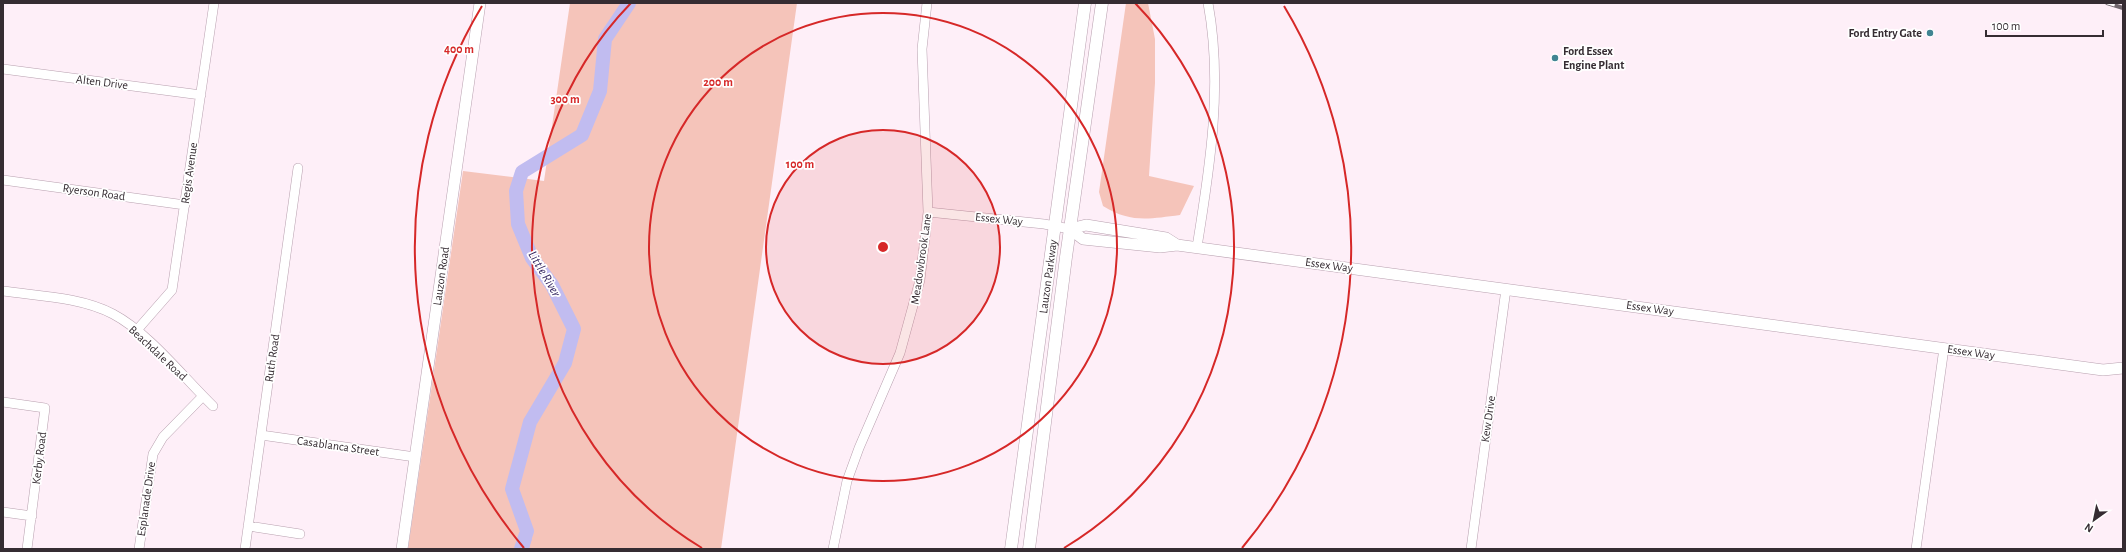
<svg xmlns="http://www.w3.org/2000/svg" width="2126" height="552" font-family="'Alegreya Sans',sans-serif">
	<rect width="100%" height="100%" fill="#feeff8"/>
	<path fill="#f5c4ba" d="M570,3H797L721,549H408L463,171L544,181Z
		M1126,3H1148L1155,39V83L1149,176L1194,186L1180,215C1149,219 1130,223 1103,206L1099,192Z"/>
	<path fill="#c1bcf0" d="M521,537L532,539L529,549H516Z"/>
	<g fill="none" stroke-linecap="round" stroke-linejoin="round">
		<path stroke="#c1bcf0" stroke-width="14" d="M521,549L527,531L512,489L530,422L565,363L574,329L552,285L532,258L518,224L516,191L522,172L582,135L600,91L605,39L629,3"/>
		<defs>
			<path id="minor" d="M3,69L201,95
				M3,180L185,205
				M928,212L1044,224L1070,229
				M1197,247C1210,167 1223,84 1208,3
				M3,291C38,296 81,297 113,314C149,333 183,377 213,406
				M137,330L172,290L214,3
				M3,402L45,408L27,549
				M261,435L415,457
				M3,512L32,516
				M248,526L300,534
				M139,549L153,454L163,437L203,396
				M245,549L298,168
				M833,549L847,481L859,448L900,353L920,280L928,212L922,49L927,3
				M1471,549L1506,289
				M1916,549L1944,348"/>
			<path id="tertiary" d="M1070,229L1083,239L1160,247L1177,245L2103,370L2123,368
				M1070,229L1086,225L1166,238L1177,245
				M402,549L480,3"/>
			<g id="secondary">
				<path id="s1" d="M1011,549L1085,3"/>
				<path d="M1029,549L1066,257L1102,3"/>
			</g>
		</defs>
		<use href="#minor" stroke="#b8a0af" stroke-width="10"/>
		<use href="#tertiary" stroke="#b8a0af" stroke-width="12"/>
		<use href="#secondary" stroke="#b8a0af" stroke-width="13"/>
		<use href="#minor" stroke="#fff" stroke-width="9"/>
		<use href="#tertiary" stroke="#fff" stroke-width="11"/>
		<use href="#secondary" stroke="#fff" stroke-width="12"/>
		<defs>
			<path id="rail" d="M2107,3L2123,8"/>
		</defs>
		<use href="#rail" stroke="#71666d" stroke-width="4"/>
		<use href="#rail" stroke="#fff" stroke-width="2.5" stroke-dasharray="8" stroke-linecap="butt"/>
	</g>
	<circle cx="883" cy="247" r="117" fill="#d62828" fill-opacity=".12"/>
	<g fill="none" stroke="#d62828" stroke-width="2">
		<circle cx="883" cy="247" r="117"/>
		<circle cx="883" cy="247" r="234"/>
		<path d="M702 548A351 351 0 0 1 631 3M1135 3A351 351 0 0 1 1064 548"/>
		<path d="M524 548A468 468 0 0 1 482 6M1284 6A468 468 0 0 1 1242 548"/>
	</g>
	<g fill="#408492" stroke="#fff" stroke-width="1.5">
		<circle cx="1930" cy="33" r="4"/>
		<circle cx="1555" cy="58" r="4"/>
	</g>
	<g text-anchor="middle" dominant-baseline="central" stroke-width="3.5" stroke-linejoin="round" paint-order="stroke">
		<g font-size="12" font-weight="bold" fill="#352c32" stroke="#fff" text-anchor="end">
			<text x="1922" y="33">Ford Entry Gate</text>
			<text x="1563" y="51" text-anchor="start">Ford Essex<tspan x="1563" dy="14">Engine Plant</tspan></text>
		</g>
		<g font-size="12" fill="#352c32" stroke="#fff">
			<text transform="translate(102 82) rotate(7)">Alten Drive</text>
			<text transform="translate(189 173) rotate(-82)">Regis Avenue</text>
			<text transform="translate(94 192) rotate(8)">Ryerson Road</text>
			<text transform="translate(999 219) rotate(6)">Essex Way</text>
			<text transform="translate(921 259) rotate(-82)">Meadowbrook Lane</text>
			<text transform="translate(1329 265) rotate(8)">Essex Way</text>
			<text transform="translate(441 276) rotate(-82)">Lauzon Road</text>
			<text stroke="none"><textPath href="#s1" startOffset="275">Lauzon Parkway</textPath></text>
			<text transform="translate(1650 308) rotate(8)">Essex Way</text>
			<text transform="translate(1971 352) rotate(8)">Essex Way</text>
			<text transform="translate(158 353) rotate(43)">Beachdale Road</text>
			<text transform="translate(272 358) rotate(-82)">Ruth Road</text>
			<text transform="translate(1488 419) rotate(-82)">Kew Drive</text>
			<text transform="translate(338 446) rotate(8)">Casablanca Street</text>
			<text transform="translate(39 458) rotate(-83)">Kerby Road</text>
			<text transform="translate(146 499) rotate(-82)">Esplanade Drive</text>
		</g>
		<g font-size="13" font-style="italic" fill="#2e1f5c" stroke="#fff">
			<text transform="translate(544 274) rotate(59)">Little River</text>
		</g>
	</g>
	<circle cx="883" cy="247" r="6" fill="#d62828" stroke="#fff" stroke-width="2"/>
	<g font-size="12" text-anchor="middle" font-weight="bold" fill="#d62828" stroke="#fff" stroke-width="3.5" stroke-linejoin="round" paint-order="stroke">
		<text x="459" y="53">400 m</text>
		<text x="718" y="86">200 m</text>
		<text x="565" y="103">300 m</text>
		<text x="800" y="168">100 m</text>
	</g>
	<rect width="2126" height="552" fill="none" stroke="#352c32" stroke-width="8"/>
	<g transform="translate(2094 520) rotate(213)" stroke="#ffffff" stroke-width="3" paint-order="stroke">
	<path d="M0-3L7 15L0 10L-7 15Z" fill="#352c32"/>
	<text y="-6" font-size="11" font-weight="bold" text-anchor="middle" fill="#352c32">N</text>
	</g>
	<path d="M1986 30v6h117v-6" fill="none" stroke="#352c32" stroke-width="2"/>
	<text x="1992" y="30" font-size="12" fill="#352c32" stroke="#ffffff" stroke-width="3" paint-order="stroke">100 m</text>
</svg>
